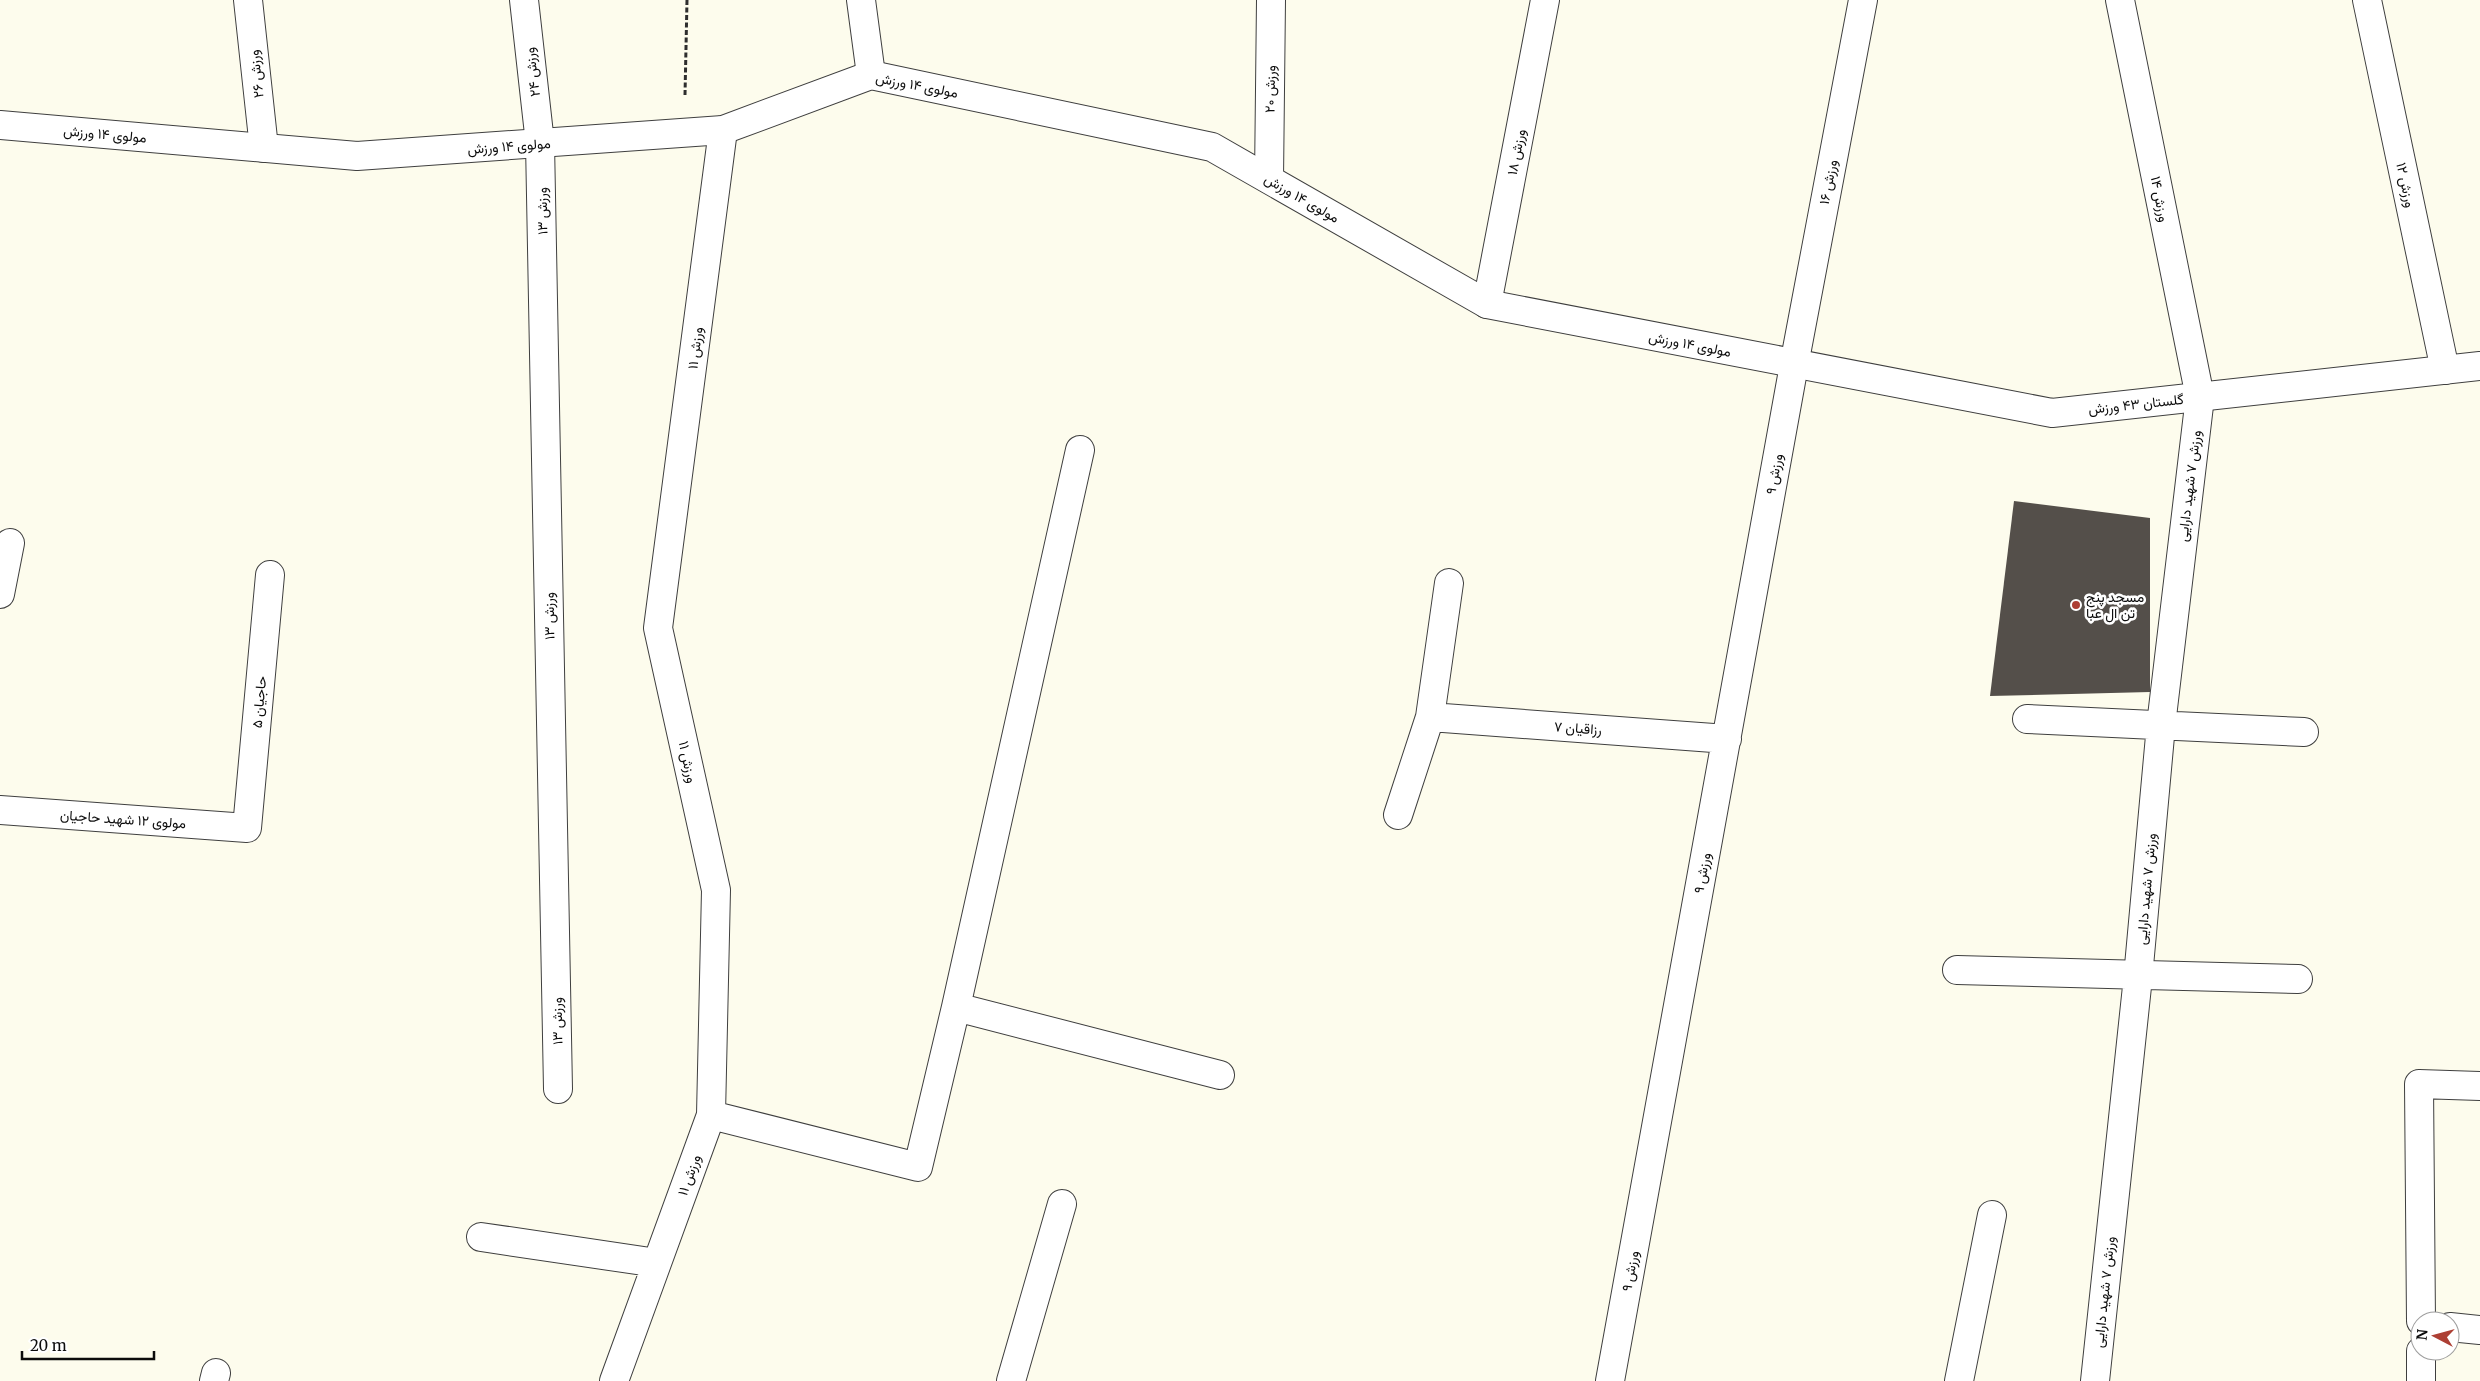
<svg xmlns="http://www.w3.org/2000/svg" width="2480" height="1381" font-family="Merriweather,Vazirmatn,serif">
	<rect width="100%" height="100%" fill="#fdfced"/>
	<path fill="#544f4a" d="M2014,501L2150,518V692L1990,696Z"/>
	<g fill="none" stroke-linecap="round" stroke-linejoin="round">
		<defs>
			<path id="minor" d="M248,0L264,148
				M524,0L540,143L558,1089
				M861,0L871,75
				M2367,0L2445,370
				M1269,179L1271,0
				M1487,304L1545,0
				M0,594L10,543
				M1430,717L1727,739
				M2027,719L2304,732
				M0,810L247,828L270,575
				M1398,815L1430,717L1449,583
				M1957,970L2298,979
				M956,1007L1220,1075
				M711,1115L918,1167L956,1007L1080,450
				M481,1237L657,1263
				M2421,1321L2419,1084L2480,1086
				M2450,1327L2480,1330
				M2421,1351V1381
				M214,1381L216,1373
				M614,1381L711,1115L716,890L658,628L723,130
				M1011,1381L1062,1204
				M1610,1381L1794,365L1863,0
				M1959,1381L1992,1215
				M2095,1381L2138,977L2161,725L2200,397L2120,0"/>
			<path id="tertiary" d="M0,125L357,156L723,130L871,75L1212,147L1487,304L2052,413L2480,366"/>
		</defs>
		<use href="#minor" stroke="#3f3f3f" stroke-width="30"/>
		<use href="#tertiary" stroke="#3f3f3f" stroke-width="30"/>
		<path stroke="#2e2e2e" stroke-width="3" stroke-dasharray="5 2.5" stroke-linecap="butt" d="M685,95L687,0"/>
		<use href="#minor" stroke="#fff" stroke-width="28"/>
		<use href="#tertiary" stroke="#fff" stroke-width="28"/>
	</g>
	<circle fill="#ad3f34" stroke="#fff" stroke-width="2" cx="2076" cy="605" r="5"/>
	<g text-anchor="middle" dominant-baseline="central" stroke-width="5" stroke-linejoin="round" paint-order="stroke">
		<g font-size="14" fill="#0c0c0c" stroke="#fff">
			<text transform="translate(532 72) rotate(-97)">ورزش ۲۴</text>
			<text transform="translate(256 74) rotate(-96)">ورزش ۲۶</text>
			<text transform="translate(917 85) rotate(11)">مولوی ۱۴ ورزش</text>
			<text transform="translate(1270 89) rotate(-89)">ورزش ۲۰</text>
			<text transform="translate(105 134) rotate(5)">مولوی ۱۴ ورزش</text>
			<text transform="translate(509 146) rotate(-4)">مولوی ۱۴ ورزش</text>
			<text transform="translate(1516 152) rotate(-79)">ورزش ۱۸</text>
			<text transform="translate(1828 182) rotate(-79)">ورزش ۱۶</text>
			<text transform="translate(2406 185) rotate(78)">ورزش ۱۲</text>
			<text transform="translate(1302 198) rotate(30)">مولوی ۱۴ ورزش</text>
			<text transform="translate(2160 199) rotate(79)">ورزش ۱۴</text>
			<text transform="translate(542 211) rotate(-91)">ورزش ۱۳</text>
			<text transform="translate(1690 344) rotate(11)">مولوی ۱۴ ورزش</text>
			<text transform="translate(695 348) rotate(-83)">ورزش ۱۱</text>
			<text transform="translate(2136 404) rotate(-6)">گلستان ۴۳ ورزش</text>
			<text transform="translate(1774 474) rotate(-80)">ورزش ۹</text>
			<text transform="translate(2189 486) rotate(-83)">ورزش ۷ شهید دارایی</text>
			<text transform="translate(549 616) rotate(-91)">ورزش ۱۳</text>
			<text transform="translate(259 702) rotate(-85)">حاجیان ۵</text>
			<text transform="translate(1578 728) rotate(4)">رزاقیان ۷</text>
			<text transform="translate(688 762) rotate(78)">ورزش ۱۱</text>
			<text transform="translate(123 819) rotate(4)">مولوی ۱۲ شهید حاجیان</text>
			<text transform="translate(1702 873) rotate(-80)">ورزش ۹</text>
			<text transform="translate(2146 889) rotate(-85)">ورزش ۷ شهید دارایی</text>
			<text transform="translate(557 1021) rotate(-91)">ورزش ۱۳</text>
			<text transform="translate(689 1175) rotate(-70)">ورزش ۱۱</text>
			<text transform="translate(1630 1271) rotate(-80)">ورزش ۹</text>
			<text transform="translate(2104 1292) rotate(-84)">ورزش ۷ شهید دارایی</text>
		</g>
		<g font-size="14" fill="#0c0c0c" stroke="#fff" text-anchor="start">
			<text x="2086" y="597">مسجد پنج<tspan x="2086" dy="16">تن ال عبا</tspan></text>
		</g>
	</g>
	<g transform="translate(2435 1336) rotate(276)"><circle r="24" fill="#ffffff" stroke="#9e9e9e"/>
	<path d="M0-4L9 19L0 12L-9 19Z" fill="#ad3f34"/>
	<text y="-8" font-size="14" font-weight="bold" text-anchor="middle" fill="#0c0c0c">N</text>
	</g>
	<path d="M22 1351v8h132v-8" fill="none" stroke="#0c0c0c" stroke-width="2.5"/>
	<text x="30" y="1351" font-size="15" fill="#0c0c0c" stroke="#ffffff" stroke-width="4" paint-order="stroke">20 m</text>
</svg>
